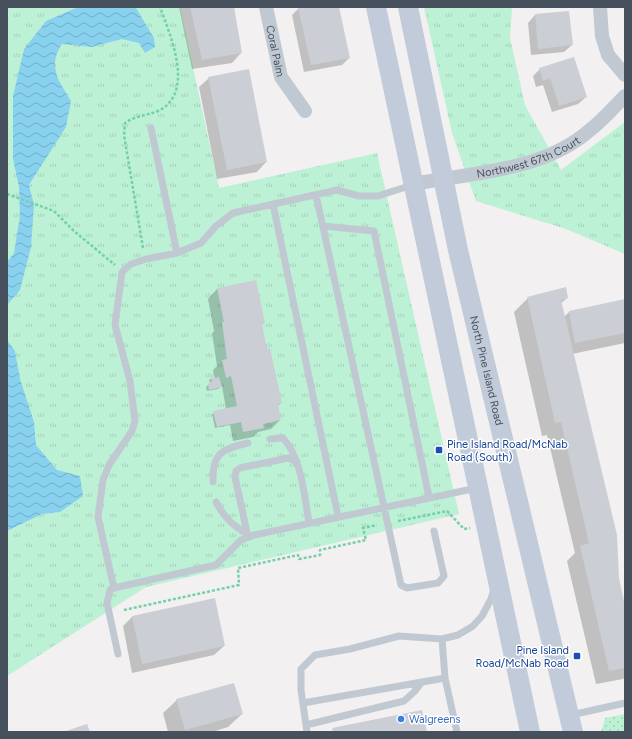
<svg xmlns="http://www.w3.org/2000/svg" width="632" height="739" font-family="Figtree,sans-serif">
	<defs>
		<pattern id="grass-tufts" width="24" height="20" patternUnits="userSpaceOnUse"><rect width="24" height="20" fill="#bdf1d5"/><path d="M3 7l-1-3M5 7V3M7 7l1-3M15 17l-1-3M17 17v-4M19 17l1-3" fill="none" stroke="#a4d0b9"/></pattern>
		<pattern id="park-dots" width="8" height="8" patternUnits="userSpaceOnUse"><rect width="8" height="8" fill="#bdf1d5"/><path d="M2 2h.1M6 6h.1" fill="none" stroke="#a4d0b9" stroke-width="1.8" stroke-linecap="round"/></pattern>
		<pattern id="water-waves" width="16" height="10" patternUnits="userSpaceOnUse"><rect width="16" height="10" fill="#89d2ef"/><path d="M0 5q4-4 8 0t8 0" fill="none" stroke="#72adc5"/></pattern>
	</defs>
	<rect width="100%" height="100%" fill="#f2f0f0"/>
	<path fill="url(#grass-tufts)" d="M7,7H180L219,188L377,153L459,514L146,587L7,676Z
		M424,7H512L510,38L525,105L561,170L625,122V254L566,229L476,201L452,133Z"/>
	<path fill="url(#park-dots)" d="M625,714V732H601L605,718Z"/>
	<path fill="url(#water-waves)" d="M78,7L136,8L154,38L155,47L145,53L139,43L122,39L92,47L62,44C47,67 59,81 71,101L66,127L29,185L34,205L31,247L20,290L7,305V262L14,253L20,216L19,187L13,159V96L24,49L46,21Z
		M7,340L15,351L20,379L34,422L36,445L57,470L80,476L83,496L60,512L42,514L7,531Z"/>
	<path fill="#0003" d="M179,7H233L241,53L232,63L192,69Z
		M304,7H338L349,58L342,65L304,72L292,15L299,8Z
		M568,12L572,45L564,52L531,55L528,23L535,15Z
		M540,69L586,97L578,104L552,112L543,85L536,87L533,76Z
		M209,78L266,162L257,172L217,179L199,87Z
		M255,281L264,323L261,326L281,403L277,406L280,420L271,429L258,432L253,437L233,441L230,425L215,428L212,414L226,409L222,386L218,389L207,391L206,387L210,383L209,380L214,377L213,370L217,366L212,333L214,331L208,299L217,289Z
		M528,298H567L560,304L564,317L569,312L625,300V343L572,354L625,611V677L623,679L596,684L567,561L575,553L547,435L542,436L514,312Z
		M132,617L224,646L214,655L132,673L123,626Z
		M177,700L242,714L228,727L212,732H168L163,713Z"/>
	<path fill="#ccced5" d="M190,7H234L242,53L202,60Z
		M298,7H339L350,58L311,65Z
		M569,11L573,45L538,49L535,14Z
		M574,57L587,97L559,106L550,78L543,81L539,68Z
		M249,69L267,162L227,170L208,77Z
		M256,280L265,323L262,324L267,349L270,348L282,403L278,404L281,420L263,424L264,428L243,432L241,422L217,427L213,411L237,406L231,376L226,378L222,360L227,359L222,322H224L217,288Z
		M566,287L568,298L561,300L617,535L619,578L625,606V668L609,671L580,546L589,543L561,422L555,423L527,297Z
		M625,299V333L575,343L569,311Z
		M215,376V378L219,377L222,387L209,390L208,384L212,381L211,377Z
		M215,598L225,646L142,664L132,616Z
		M234,683L243,714L185,730L176,699Z
		M422,710L427,732H333L332,728Z
		M87,724L90,732H63Z"/>
	<g fill="none" stroke-linecap="round" stroke-linejoin="round">
		<path stroke="#74d0aa" stroke-width="2.5" stroke-dasharray="3 2" stroke-linecap="butt" d="M7,194L54,211L74,231L115,265
			M143,248L124,135L125,123C136,115 148,116 160,110C195,91 170,35 160,7
			M398,521L447,511L464,529L470,528
			M124,610L239,585L238,568L298,555L299,559L320,555V550L366,540L363,528L377,525"/>
		<path stroke="#c0c9d2" stroke-width="7" d="M151,128L177,253
			M316,195L401,585L407,588L438,583L444,576L434,531
			M273,204L338,516
			M323,226L374,231L429,497
			M270,439L283,438C302,459 304,495 309,522
			M213,482C212,453 222,449 248,443
			M216,502C224,517 232,525 247,534
			M248,537L235,477L236,471L240,468L288,458L297,462
			M114,588L98,517L103,480L109,465L132,431L135,421L130,381L115,325L122,272L131,264L146,259L177,253L201,243L216,226L233,213L337,190L359,196H378L412,185
			M442,639L445,678L457,732
			M118,654L107,603L110,590L114,588L216,565L241,540L254,535L477,488
			M303,703L445,678
			M571,715L625,703
			M306,725L404,701L414,692L421,683
			M307,732L301,690V669L315,655L350,649L399,636L442,639L458,635L473,626L482,616L491,599L494,589"/>
		<g stroke="#c0c9d2" stroke-width="14">
			<path id="s1" d="M266,7L281,77L305,111"/>
			<path d="M600,7L602,36L608,55L625,75"/>
			<path id="s2" d="M414,184C473,172 542,172 590,130C603,120 614,107 625,96"/>
		</g>
		<g stroke="#c2cbd9" stroke-width="20">
			<path d="M376,7L530,732"/>
			<path id="s3" d="M408,7L458,250L573,732"/>
		</g>
	</g>
	<g fill="#1a4fb4" stroke="#fff" stroke-width="1.5">
		<rect x="435" y="446" width="8" height="8" rx="2"/>
		<rect x="573" y="652" width="8" height="8" rx="2"/>
	</g>
	<circle fill="#3f7fe0" stroke="#fff" stroke-width="1.5" cx="401" cy="719" r="4"/>
	<g text-anchor="middle" dominant-baseline="central" stroke-width="3" stroke-linejoin="round" paint-order="stroke">
		<g font-size="11" fill="#47515e" stroke="#fff">
			<text stroke="none"><textPath href="#s1" startOffset="45">Coral Palm</textPath></text>
			<text stroke="none"><textPath href="#s2" startOffset="118">Northwest 67th Court</textPath></text>
			<text stroke="none"><textPath href="#s3" startOffset="372">North Pine Island Road</textPath></text>
		</g>
		<g font-size="11" fill="#164399" stroke="#fff" text-anchor="start">
			<text x="447" y="444">Pine Island Road/McNab<tspan x="447" dy="13">Road (South)</tspan></text>
			<text x="569" y="650" text-anchor="end">Pine Island<tspan x="569" dy="13">Road/McNab Road</tspan></text>
		</g>
		<g font-size="11" fill="#366cbe" stroke="#fff" text-anchor="start">
			<text x="409" y="719">Walgreens</text>
		</g>
	</g>
	<rect width="632" height="739" fill="none" stroke="#47515e" stroke-width="16"/>
</svg>
